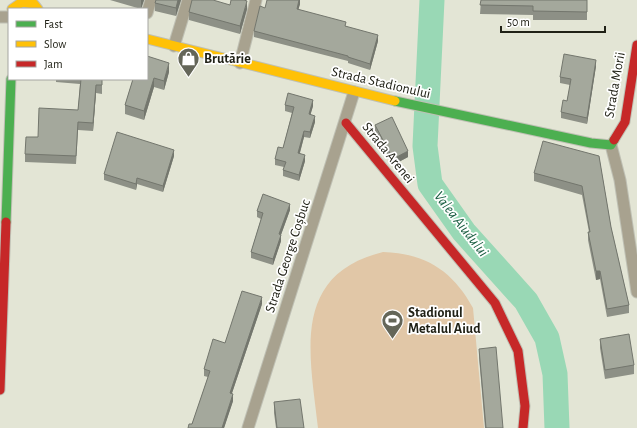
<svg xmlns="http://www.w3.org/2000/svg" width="637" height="428" font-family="'Alegreya Sans',sans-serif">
	<rect width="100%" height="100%" fill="#e3e5d5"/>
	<path fill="#e1c7a7" d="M383,252C425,253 453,271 473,308L484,428H318C310,355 290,275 383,252Z"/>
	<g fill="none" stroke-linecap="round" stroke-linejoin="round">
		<path stroke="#99d8b5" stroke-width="25" d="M432,0L425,146L430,184L464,232L526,301L547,338L555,374L557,428"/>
		<defs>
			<path id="street" d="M147,13L151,0
				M0,17H9
				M174,46L188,0
				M240,63L256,0
				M611,145L620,180L637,292
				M248,428L354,92"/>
			<path id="fast" d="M395,101L591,143L611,145L614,140
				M6,222L11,79"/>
			<path id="slow" d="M12,9L22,2L34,4L38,9
				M147,39L395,101"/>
			<path id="jam" d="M346,123L495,303L518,351L525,406L523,428
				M614,140L625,122L637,45
				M0,390L6,222"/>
		</defs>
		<use href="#street" stroke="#bfc0b4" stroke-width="13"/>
		<use href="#fast" stroke="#bfc0b4" stroke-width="11"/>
		<use href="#slow" stroke="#bfc0b4" stroke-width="11"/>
		<use href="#jam" stroke="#bfc0b4" stroke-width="11"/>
		<use href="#street" stroke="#a8a28f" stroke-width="11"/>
		<use href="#fast" stroke="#4caf50" stroke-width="9"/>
		<use href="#slow" stroke="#ffc107" stroke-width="9"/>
		<use href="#jam" stroke="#c62828" stroke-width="9"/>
	</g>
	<path fill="#8d9086" d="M110,0H144L141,9Z
		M156,0H181L176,16L155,11V3Z
		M300,0V4L298,9L346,26L378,41L370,70L348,63V61L254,37V31Z
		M481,0H587V20H533V15L480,14Z
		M230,5L247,9L240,34L189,20V12Z
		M596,66L587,124L561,118V112L567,101L570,85L560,83V77Z
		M169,72L164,90L154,87L144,120L125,114V105L133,79Z
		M56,79H102V94L96,93L93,131L78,130L76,164L25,162V154L38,137L78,110L80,84L56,82Z
		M285,105L313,106L310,115L315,122L310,138L304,137L300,153L305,161L299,181L283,176V170L284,167L275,165V159L283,148L292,113L285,111Z
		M375,125L408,157L393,165L375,131Z
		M174,156L163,192L137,184L136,190L104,180V174Z
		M599,156L611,227L629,305V313L607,317L600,279L596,280L588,240V232H589L582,195L534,181V173Z
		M290,210L281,235V241L273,265L251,258V252L261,219L257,217V211Z
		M262,304L232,393L233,401L224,428H188L192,424L208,377L204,376V369L225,343Z
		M600,339L634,365V374L605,379L600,348Z
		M479,349L503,428H485L479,357Z
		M274,402L304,428H276L274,413Z"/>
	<path fill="#73766d" d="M141,0H144L141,9Z
		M178,0H181L176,16V8Z
		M299,0H300V4L297,15V9Z
		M247,1V9L240,34V26Z
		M378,35V41L370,70V64Z
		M596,60V66L587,124V118Z
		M169,63V72L164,90V81Z
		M154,78V87L144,120V111Z
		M96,85V93L93,131V123Z
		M313,100V106L309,120V114Z
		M315,116V122L310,138V132Z
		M304,131V137L298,159V153Z
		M174,150V156L163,192V186Z
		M408,151V157L393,165V159Z
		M305,155V161L299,181V175Z
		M137,178V184L136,190V184Z
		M290,204V210L279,240V234Z
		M281,235V241L273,265V259Z
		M596,271H600V279L596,280Z
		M262,297V304L230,399V393Z
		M233,394V401L224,428H222Z"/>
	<path fill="#a4a89c" stroke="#73766d" d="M156,0H178L176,8L155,3Z
		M192,0H213L230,5L231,0H244L247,1L240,26L189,12Z
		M267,0H299L297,9L346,22L345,26L378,35L370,64L348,57V56L254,31L260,6L265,8Z
		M481,0H587V12L533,11V6L480,5Z
		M564,54L596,60L587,118L561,112L563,100L567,101L571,79L560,77Z
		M147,56L169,63L164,81L154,78L144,111L125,105L133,79H147Z
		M81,79H102V85H96L93,123L78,122L76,156L25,154L26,137H38L39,108L78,110Z
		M288,93L313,100L309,114L315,116L310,132L304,131L298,153L305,155L299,175L283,170L286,162L275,159L278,147L283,148L294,107L285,105Z
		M392,117L408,151L393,159L375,125Z
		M117,132L174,150L163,186L137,178L136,184L104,174Z
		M543,141L599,156L611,227L629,305L607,309L600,271H596L588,232H590L582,186L534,173Z
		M263,194L290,204L279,234L281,235L273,259L251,252L263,213L257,211Z
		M242,291L262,297L230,393L233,394L222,428H188L189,424H192L210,371L204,369L213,339L225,343Z
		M629,334L634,365L605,370L600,339Z
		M496,347L503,428H486L479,349Z
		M300,399L304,428H277L274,402Z"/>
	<defs>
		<symbol id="shop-pin" viewBox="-11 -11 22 30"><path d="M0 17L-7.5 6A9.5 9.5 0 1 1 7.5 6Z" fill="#646659" stroke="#fff"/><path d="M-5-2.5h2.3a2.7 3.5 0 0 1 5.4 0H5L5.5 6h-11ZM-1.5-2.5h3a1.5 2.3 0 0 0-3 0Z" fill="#fff"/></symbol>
		<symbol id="stadium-pin" viewBox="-11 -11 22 30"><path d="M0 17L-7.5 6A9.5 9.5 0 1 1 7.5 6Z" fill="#646659" stroke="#fff"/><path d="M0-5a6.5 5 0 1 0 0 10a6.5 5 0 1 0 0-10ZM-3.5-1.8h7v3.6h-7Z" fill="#fff"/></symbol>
	</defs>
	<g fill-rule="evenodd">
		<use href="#shop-pin" x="176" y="46" width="25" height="34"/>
		<use href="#stadium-pin" x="380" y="308" width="25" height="34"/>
	</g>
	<g text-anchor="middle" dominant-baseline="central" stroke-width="3.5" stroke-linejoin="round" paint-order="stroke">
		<g font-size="14" font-weight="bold" fill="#202116" stroke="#fff" text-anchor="start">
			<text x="204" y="59">Brutărie</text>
			<text x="408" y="313">Stadionul<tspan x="408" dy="16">Metalul Aiud</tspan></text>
		</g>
		<g font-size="14" fill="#202116" stroke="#fff">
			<text transform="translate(381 83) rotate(13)">Strada Stadionului</text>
			<text transform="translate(615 85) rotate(-80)">Strada Morii</text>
			<text transform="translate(388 153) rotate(51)">Strada Arenei</text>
			<text transform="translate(288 256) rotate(-72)">Strada George Coșbuc</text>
		</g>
		<g font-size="15" font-style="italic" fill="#185d40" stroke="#fff">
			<text transform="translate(461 224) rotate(52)">Valea Aiudului</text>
		</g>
	</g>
	<rect x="8" y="8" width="140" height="72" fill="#ffffff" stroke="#a6a6a2"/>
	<rect x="16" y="21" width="20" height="6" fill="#4caf50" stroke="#a6a6a2"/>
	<text x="44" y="28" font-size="12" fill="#202116">Fast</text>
	<rect x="16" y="41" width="20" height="6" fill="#ffc107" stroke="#a6a6a2"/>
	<text x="44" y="48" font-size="12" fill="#202116">Slow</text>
	<rect x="16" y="61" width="20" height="6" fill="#c62828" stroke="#a6a6a2"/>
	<text x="44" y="68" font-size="12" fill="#202116">Jam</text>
	<path d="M501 26v6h104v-6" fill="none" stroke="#202116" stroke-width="2"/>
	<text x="507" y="26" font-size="12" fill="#202116" stroke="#ffffff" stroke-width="3" paint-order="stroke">50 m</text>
</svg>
